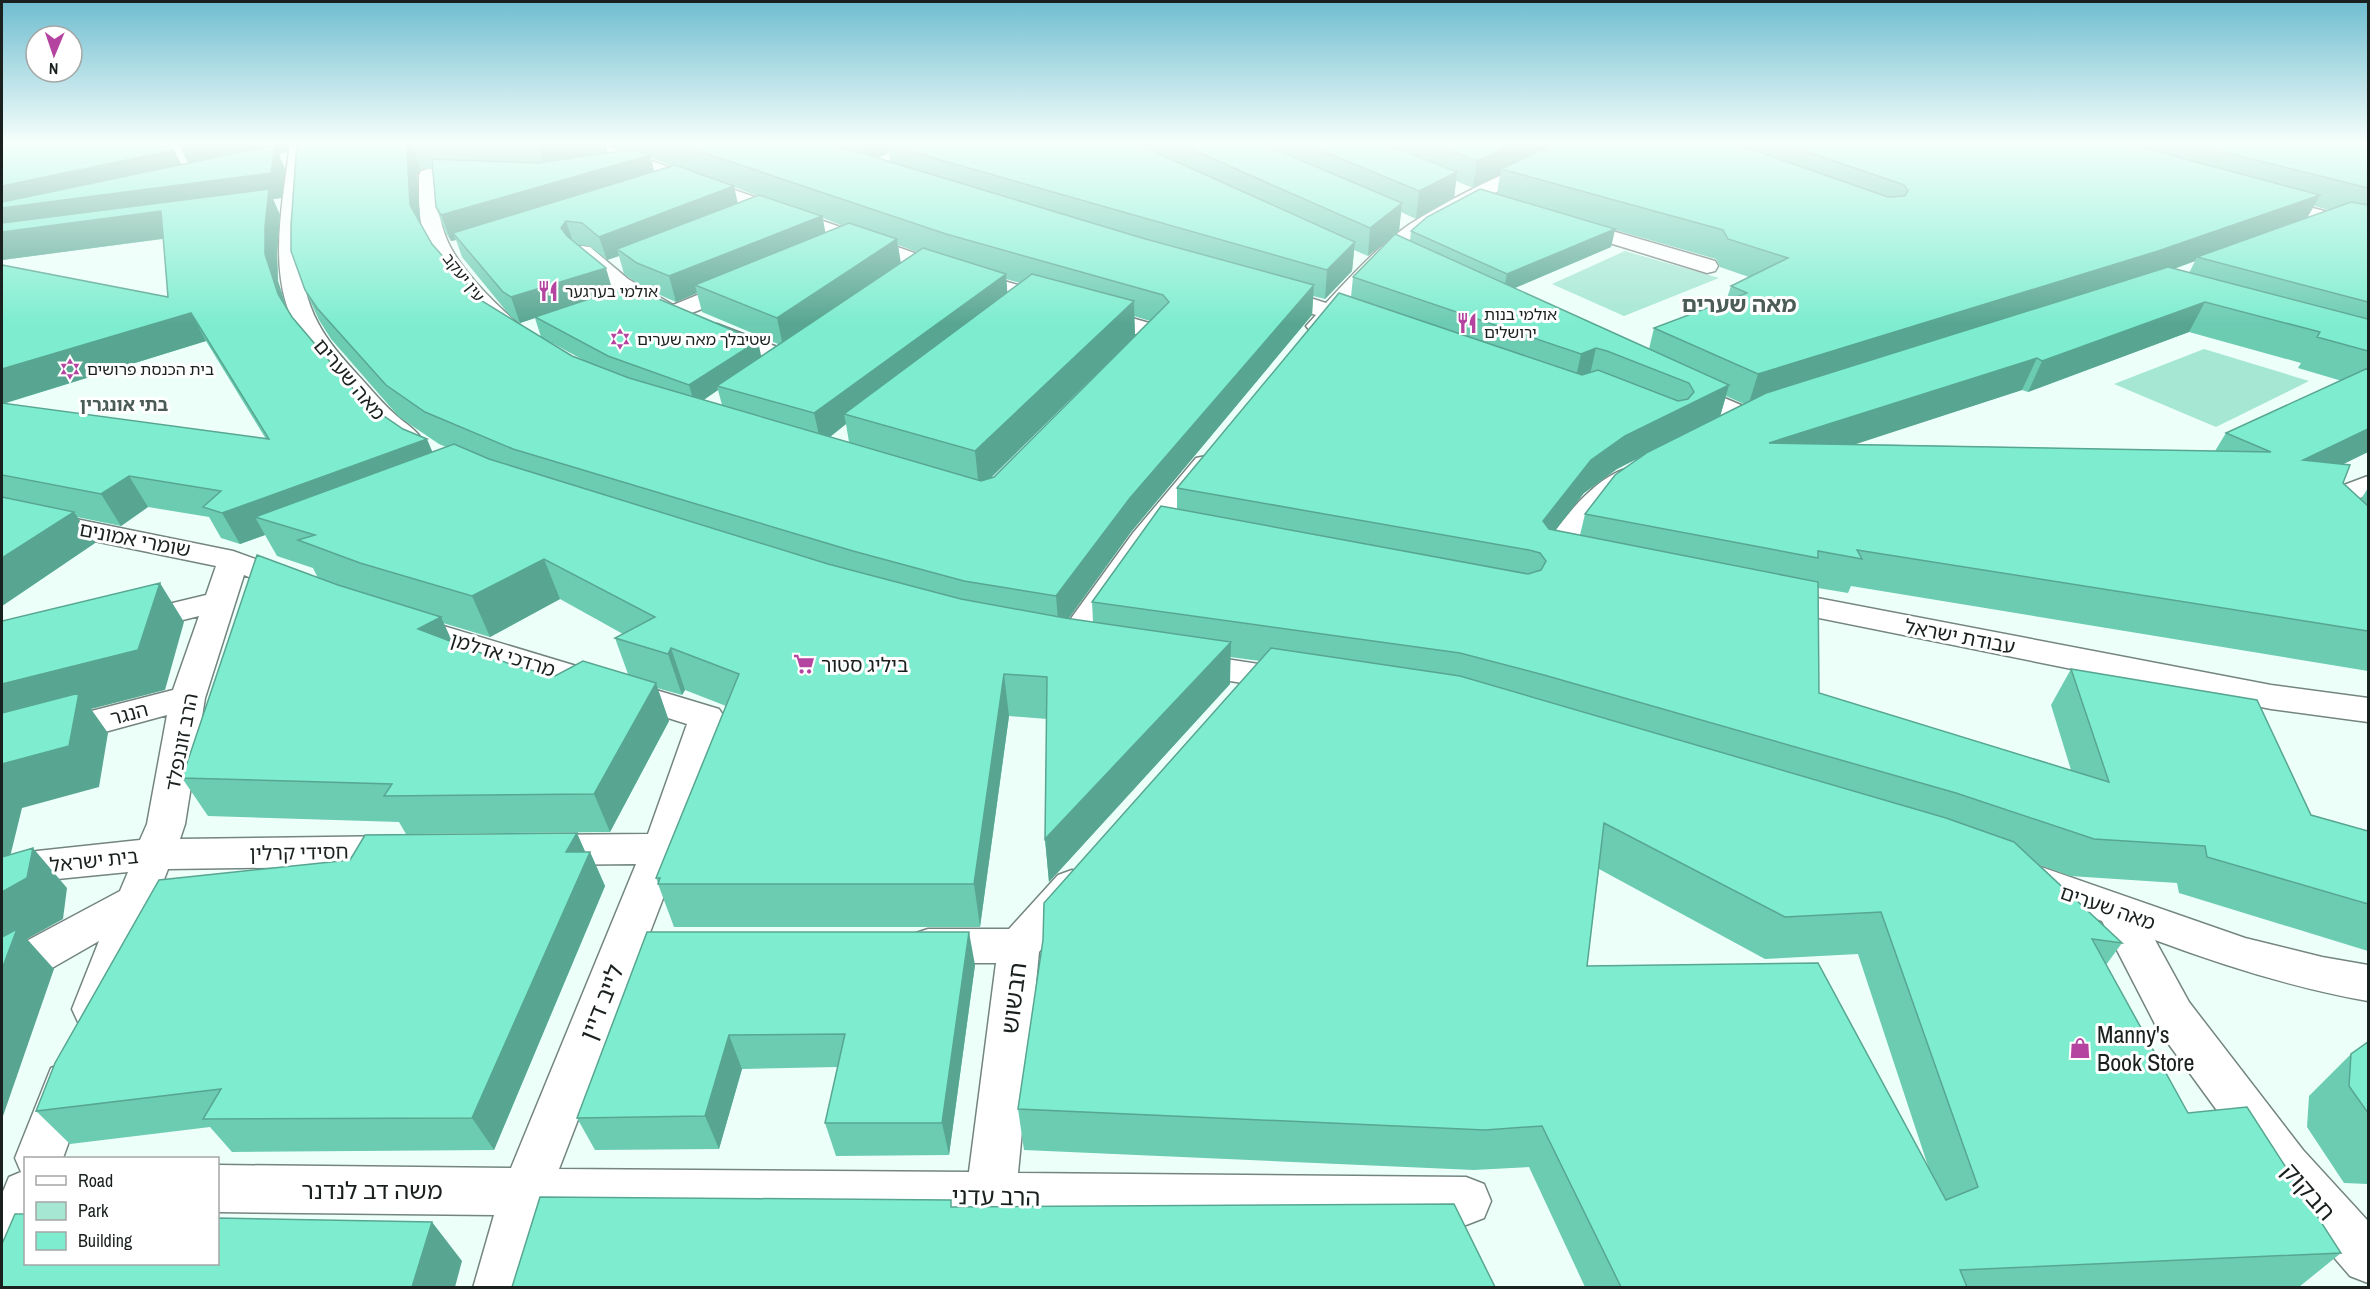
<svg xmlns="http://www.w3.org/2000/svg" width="2370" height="1289" font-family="'Archivo Narrow','Noto Sans Hebrew',sans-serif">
	<rect width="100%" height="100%" fill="#ecfff9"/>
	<path fill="#a6e7d3" d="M1625,251L1719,278L1624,316L1552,284Z
		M2204,349L2309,381L2216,427L2114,384Z"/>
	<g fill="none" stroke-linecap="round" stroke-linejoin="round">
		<defs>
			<path id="minor" d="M290,143H308C303,202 289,269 318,323C330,346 349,365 366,384C376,395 386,407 398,417C406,424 415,429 421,438L417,444C394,449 376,427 362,411C334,380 298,344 286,303C271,252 284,194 290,143Z
				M582,143H600L949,265L1163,327L1167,332L1163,337L1155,339C960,291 772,219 584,150Z
				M1570,143H1594L1591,147C1536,174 1476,198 1425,233C1394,254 1370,282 1346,309L1376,319L1380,324L1376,329L1368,331L1335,321C1327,330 1323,334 1310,331L1306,326L1316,315L1261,297L1258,292L1261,287L1269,285L1326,303C1352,275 1378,246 1410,224C1460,192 1517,168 1570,143Z
				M428,169L478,171L485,173L488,177L485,181H438C439,198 438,216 444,232C454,265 496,305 522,327L526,332L522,337C516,339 511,340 505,336C482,323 429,256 423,231C418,213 419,193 419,175L421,171Z
				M2265,196L2368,222V234L2258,206L2255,202L2258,198Z
				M1571,219L1715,261L1718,266L1715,271L1707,273L1564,229L1561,225L1564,221Z
				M582,246L590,247L628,279L673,305L734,280L742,278L750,280L753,285L750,290L674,320C643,312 590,279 571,252L574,247Z
				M717,324L793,353L796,358L793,363L784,365L775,363L709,336L705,331L709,326Z
				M1682,380L1755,411L1759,417L1755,423L1746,425L1737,423L1673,393L1669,388L1673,383Z
				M1206,456L1216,458L1220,464L1155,545L1080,654L1068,657L1056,654L1051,646L1133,533L1196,458Z
				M1632,467L1642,469L1646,475L1642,481L1605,507L1573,549L1582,552L1586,558L1582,564L1571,567L1542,561L1538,555C1560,523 1593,476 1632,467Z
				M2368,476V494L2358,499L2352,513L2368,528V552L2357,549L2322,515L2336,488Z
				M2,504L233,551L305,577L310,584L305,591L294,593L283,591L244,575L205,698L185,824L180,839L399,836L413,840L419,851L413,862L399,866L168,869L110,1022L94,1028L78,1022L72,1009L99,941L17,988L2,993V954L120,891L128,872L37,881L2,893V862L37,851L140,840L147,824L167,715L2,760V734L173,690L199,616L134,632L123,629L118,622L123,615L206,595L216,566L2,522Z
				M1775,590L2271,685L2368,698V722L2271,709L1764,607L1759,600L1764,593Z
				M407,615L719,709L725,718L682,849L559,1169L969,1172L996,963H928L913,958L907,946L913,934L928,929H1009L1058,875L1072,870L1086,875L1092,886L1086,897L1039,952L1018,1173L1466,1177L1484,1184L1491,1201L1484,1218L1466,1225L544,1216L525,1288H473L494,1215L218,1212V1165L511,1168L636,864L538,865L524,861L518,850L524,839L538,835L648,834L687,724L396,632L391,625L396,618Z
				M1186,653L1292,669L1304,672L1309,680L1304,688L1292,691L1174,672L1169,664L1174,656Z
				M2027,862L2245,938L2322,957L2368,965V1001C2294,988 2225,966 2155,940L2189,1002L2303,1150L2368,1221V1283L2350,1276L2269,1182L2157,1028L2102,921L2013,889L2007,878L2013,867Z
				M67,1062L83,1068L90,1083L63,1158H26V1264L20,1277L2,1285V1194L9,1177L21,1172L15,1158L51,1068Z"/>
		</defs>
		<use href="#minor" stroke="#748580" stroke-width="3"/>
		<use href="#minor" fill="#fff" fill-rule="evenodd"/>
	</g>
	<path fill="#6cccb2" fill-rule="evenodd" d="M2,143L181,164L188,163L182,143H289L287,152L279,154L285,169L282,198L273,199L280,215L277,253L278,281L287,309L292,317L365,403L432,452L446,447L439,444L399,417L331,339L319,320L305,290L297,143H604L607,153L627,150L607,143H2368V452L2343,464V483L2361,499L2368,488V671L1851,586L1848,593L1818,588L1819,693L2071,770L2051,705L2071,669L2311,815L2368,831V951L2179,893L2177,883L2070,876L2040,865L2122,943L2106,965L2188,1113L2341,1253L2299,1287H1585L1529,1167L1474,1170L1024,1150L1018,1109L1260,661L1230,657V684L1049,882L1045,839L1047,719L1009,716L980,927H674L658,884V883L656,878L726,706L685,690L682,695L657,688L669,721L610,832L406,834L399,822L208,816L182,778L318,578L313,568L277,556L265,535L240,544L221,538L209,517L148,507L121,526L77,517L95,543L2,606V265L168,297L163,239L2,260ZM889,153L890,162L877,158ZM651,158L673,166L654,172ZM421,169H432L436,207L445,232L451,241L456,240L462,257L511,317L520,323L535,318L541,337L587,362L572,356L482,301L432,244L420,223L417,175ZM1500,174L1497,194L1411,231L1410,241L1353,277L1351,297L1177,488V510L1092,602L1093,622L1068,619L1131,532L1312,315L1313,296L1325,299L1352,271L1354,250L1368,256L1399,231L1401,212L1416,219L1454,198L1456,181L1473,188ZM734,187L757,196L737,203ZM2314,206L2329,210L2307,217ZM823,218L843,226L825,233ZM1615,230L1716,259L1720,267L1749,277L1731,286L1726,301L1654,328L1649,349L1515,288L1611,247ZM578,245L589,246L607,260L619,256L624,274L644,288L676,302L697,293L702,312L778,344L761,356L613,291ZM898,245L917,252L901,263ZM2195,261L2189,273L2174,269ZM1006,279L1020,283L1007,292ZM1134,316L1150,321L994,477L991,478L1135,336ZM2189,332L2301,363L2298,368L2342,381L2226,433L2215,451L1854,444L2022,390L2028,392ZM206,341L266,439L3,404ZM718,390L722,405L703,400ZM1726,396L1744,404L1720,416ZM846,424L849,442L830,437ZM1640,457L1585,514L1580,535L1555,530L1584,493L1617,469ZM560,599L623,634L615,638L628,674L555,676L518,667L452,642L443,623L490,637ZM1599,869L1765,959L1858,954L1929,1169L1587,966Z
		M585,852H590L605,886L494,1150L232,1152L210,1127L70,1144L36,1111Z
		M647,932L975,965L949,1155L836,1156L825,1123L838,1067L742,1069L719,1149L595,1150L577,1118Z
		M2368,1042V1184L2344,1183L2307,1127L2309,1096L2351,1054Z"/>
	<path fill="#58a691" d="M198,143H289L287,152L279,154L285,169L282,198L273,199L280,215L277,253L278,281L291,322L175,237L2,260V186L174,150L186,174L193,173L180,147Z
		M411,143L421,169L417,175L421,233L410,205L407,149Z
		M551,143H605L610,162L546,171L538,145Z
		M863,143H913L888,145L889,153L866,163Z
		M1515,143H1565L1501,169V174L1473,188L1477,161Z
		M650,155L656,179L453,233L456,240L451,241L441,215Z
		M1457,172L1454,198L1416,219L1419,191Z
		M734,186L739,209L617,249L619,256L607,260L599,237Z
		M2320,195L2305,222L2197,257L2195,261L2143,280L1748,406L1758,374Z
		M1402,203L1399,231L1368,256L1370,228Z
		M822,216L827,240L695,285L697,293L676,302L669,276Z
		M566,221L574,245L561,228Z
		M1615,229L1611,247L1503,293L1507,274Z
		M897,239L901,266L783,346L777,318Z
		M1355,242L1352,271L1325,299L1327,270Z
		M606,268L613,292L520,323L511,297Z
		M1006,274L1008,301L844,414L846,424L821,444L814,413Z
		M1314,285L1312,315L1131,532L1059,632L1056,596L1130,498Z
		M1134,301L1135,336L979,489L975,451Z
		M2205,302L2189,332L2028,392L2042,361Z
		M191,313L206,341L2,404V369Z
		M758,341L762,360L717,386L718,390L695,406L689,385Z
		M1596,348L1589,379L1574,386L1581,354Z
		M2037,358L2022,390L1758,476L1769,443Z
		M1729,385L1720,417L1617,469L1584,493L1538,553L1543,521L1591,460L1625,436Z
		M2368,429V452L2282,494L2303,460Z
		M427,439L440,470L255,517L265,535L240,544L222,513Z
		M129,476L148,507L121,526L101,494Z
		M74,512L95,543L2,606V558Z
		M544,559L560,599L490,637L472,596Z
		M160,583L184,622L165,690L91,709L108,733L99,787L22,808L10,857L2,861V684Z
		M441,617L458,654L418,629Z
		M1231,642L1230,684L1049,882L1045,839Z
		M671,648L685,690L682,695L668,654Z
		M1004,674L1009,716L980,927L974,884Z
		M656,683L669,721L610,832L594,794Z
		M577,833L588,858L590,852L605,886L494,1150L472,1118L566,852Z
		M33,848L67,888L63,919L27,939L54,969L2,1119V892Z
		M969,932L975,965L949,1155L942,1123Z
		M729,1035L742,1069L719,1149L705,1116Z
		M432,1222L462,1261L455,1287H412Z"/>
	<path fill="#7eedcf" stroke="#58a691" stroke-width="1.5" fill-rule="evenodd" d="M2,143H168L174,150L2,186Z
		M182,143H198L180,147Z
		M297,143H411L407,149L410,205L432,244L482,301L572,356L629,378L981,481L994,477L1169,302L1163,295L946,234L675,143H828L1142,238L1314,285L1130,498L1056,596L964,581L853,551L513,449L425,412L386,385L317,308L305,290L291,251V225Z
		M428,143H551L538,145Z
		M892,143H1135L1355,242L1327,270L888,145Z
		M1177,143H1260L1402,203L1370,228Z
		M1303,143H1383L1457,172L1419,191Z
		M1429,143H1515L1477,161Z
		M1556,143H1733L1888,197L1905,196L1908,191L1904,185L1781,143H2125L2320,195L2158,251L1758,374L1654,328L1747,293L1731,286L1788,258L1728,239L1723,230L1501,169Z
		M2188,143H2368V188Z
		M275,145L271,173L2,208V202Z
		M634,149L650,155L441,215L436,207L432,159L538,163Z
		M675,165L734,186L599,237L582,223L566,221L561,228L567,236L606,268L511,297L503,292L453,233Z
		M269,189L265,227V254L278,294L292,317L365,403L403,429L427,439L222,513L203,507L221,491L129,476L101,494L2,475V403L269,439L191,313L2,369V265L168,297L161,211L2,232V223Z
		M1480,189L1615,229L1507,274L1411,231L1427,217Z
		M759,195L822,216L669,276L637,263L617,249Z
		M2351,202L2368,205V302L2197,257Z
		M849,223L897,239L777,318L695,285Z
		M1395,234L1729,385L1625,436L1591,460L1543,521L1549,529L1818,582L1819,693L2109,782L2071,669L2257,700L2311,815L2368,831V904L2207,857L2205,846L2094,839L1956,793L1544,675L1460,653L1092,602L1161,506L1528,574L1541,570L1546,561L1540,553L1529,550L1177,488L1339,293L1582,375L1598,370L1678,401L1688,399L1694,392L1689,383L1607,351L1596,348L1581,354L1353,277Z
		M923,248L1006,274L814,413L717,386Z
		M2168,267L2368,319V351L2317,337L2320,332L2205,302L2042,361L2037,358L1769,443L2271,452L2226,433L2368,368V429L2303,460L2350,465L2343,483L2368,506V631L1857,550L1862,559L1818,551V558L1585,514L1615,475L1648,452L1766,393Z
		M1032,274L1134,301L975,451L844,414Z
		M628,286L758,341L689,385L608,356L535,317Z
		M454,444L489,459L828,564L961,599L1065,618L1231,642L1045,839L1047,677L1004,674L974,884H658L660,878H656L739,674L671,648L668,654L615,638L655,617L544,559L472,596L360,563L298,540L315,535L255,517Z
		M2,497L74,512L2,558Z
		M257,555L338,585L441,617L418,629L518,667L555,676L583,661L656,683L594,794L384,796L392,784L182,778Z
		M160,583L138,650L2,684V621Z
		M1271,648L1460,676L1946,818L2014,842L2122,943L2092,939L2188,1113L2247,1107L2341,1253L1960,1270L1967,1287H1621L1542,1126L1485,1130L1018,1109L1043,940L1044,903ZM1604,823L1785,917L1881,912L1978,1187L1946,1200L1818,963L1587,966Z
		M79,693L69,746L2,764V713Z
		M577,833L566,852H590L472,1118L203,1119L221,1089L36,1111L55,1063L159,880L350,860L365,835Z
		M33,848L27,878L2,892V857Z
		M17,929L2,969V937Z
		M647,932H969L942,1123H825L845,1034L729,1035L705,1116L577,1118Z
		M2368,1042V1113L2349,1086L2351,1054Z
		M540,1197L951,1200V1207L1454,1204L1495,1287H512Z
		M15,1214H26V1263H218V1218L432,1222L412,1287H2V1244Z"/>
	<linearGradient id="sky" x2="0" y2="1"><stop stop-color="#6fbdd0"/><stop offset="0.44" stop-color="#f6fffc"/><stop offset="1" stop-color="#f6fffc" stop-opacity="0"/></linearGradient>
	<rect width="2370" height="324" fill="url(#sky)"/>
	<defs>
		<symbol id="restaurant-bare" viewBox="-9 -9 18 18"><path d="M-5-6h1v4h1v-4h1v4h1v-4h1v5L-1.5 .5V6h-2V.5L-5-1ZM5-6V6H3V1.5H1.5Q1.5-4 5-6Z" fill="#b544a0" stroke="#fff" stroke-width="2.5" paint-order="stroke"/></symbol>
		<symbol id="synagogue-bare" viewBox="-9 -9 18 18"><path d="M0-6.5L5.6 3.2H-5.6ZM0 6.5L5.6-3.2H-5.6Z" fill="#b544a0" stroke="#fff" stroke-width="2.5" paint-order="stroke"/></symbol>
		<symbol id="supermarket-bare" viewBox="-9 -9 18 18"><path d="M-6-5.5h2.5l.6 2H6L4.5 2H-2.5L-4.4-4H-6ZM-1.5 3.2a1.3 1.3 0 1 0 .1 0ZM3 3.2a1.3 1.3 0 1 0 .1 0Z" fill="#b544a0" stroke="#fff" stroke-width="2.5" paint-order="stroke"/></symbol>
		<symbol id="shop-bare" viewBox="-9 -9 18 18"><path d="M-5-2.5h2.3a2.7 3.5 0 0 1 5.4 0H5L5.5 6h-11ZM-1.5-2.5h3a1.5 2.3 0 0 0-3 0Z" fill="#b544a0" stroke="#fff" stroke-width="2.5" paint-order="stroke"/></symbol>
	</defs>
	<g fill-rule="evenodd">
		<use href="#restaurant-bare" x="533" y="276" width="30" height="30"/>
		<use href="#restaurant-bare" x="1452" y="308" width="30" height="30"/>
		<use href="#synagogue-bare" x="605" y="324" width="30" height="30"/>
		<use href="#synagogue-bare" x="55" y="354" width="30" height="30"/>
		<use href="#supermarket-bare" x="789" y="649" width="30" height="30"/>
		<use href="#shop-bare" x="2065" y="1033" width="30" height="30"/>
	</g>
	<g text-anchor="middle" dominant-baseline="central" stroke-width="6" stroke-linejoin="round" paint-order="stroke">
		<g font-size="16" fill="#19201d" stroke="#fff">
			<text transform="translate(464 277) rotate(52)">עין יעקב</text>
		</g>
		<g font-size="16" fill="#19201d" stroke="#fff" text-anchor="start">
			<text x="565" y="291">אולמי בערגער</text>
			<text x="1484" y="314">אולמי בנות<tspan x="1484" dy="18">ירושלים</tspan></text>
			<text x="637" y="339">שטיבלך מאה שערים</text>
			<text x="87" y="369">בית הכנסת פרושים</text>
		</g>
		<g font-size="18" font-weight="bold" fill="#4b5b56" stroke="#fff">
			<text x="124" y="404">בתי אונגרין</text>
		</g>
		<g font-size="20" fill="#19201d" stroke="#fff">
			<text transform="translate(350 379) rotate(50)">מאה שערים</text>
			<text transform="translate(135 539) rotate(11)">שומרי אמונים</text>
			<text transform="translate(1960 636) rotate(11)">עבודת ישראל</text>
			<text transform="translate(503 654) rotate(17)">מרדכי אדלמן</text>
			<text transform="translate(129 713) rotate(-15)">הנגר</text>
			<text transform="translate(181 742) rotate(-79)">הרב זוננפלד</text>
			<text transform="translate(299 852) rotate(-1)">חסידי קרלין</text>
			<text transform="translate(94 860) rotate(-6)">בית ישראל</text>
			<text transform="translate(2108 907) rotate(19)">מאה שערים</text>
		</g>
		<g font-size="20" fill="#19201d" stroke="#fff" text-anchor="start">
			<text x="821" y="664">ביליג סטור</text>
		</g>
		<g font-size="22" font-weight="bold" fill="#4b5b56" stroke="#fff">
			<text x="1739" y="304">מאה שערים</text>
		</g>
		<g font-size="24" fill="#19201d" stroke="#fff">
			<text transform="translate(1013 998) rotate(-83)">חבשוש</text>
			<text transform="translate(601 1002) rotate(-68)">לייב דיין</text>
			<text x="372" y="1190">משה דב לנדנר</text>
			<text transform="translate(2309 1191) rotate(49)">חבקוק</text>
			<text transform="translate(996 1196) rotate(1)">הרב עדני</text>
		</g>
		<g font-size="24" fill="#19201d" stroke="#fff" text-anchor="start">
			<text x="2097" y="1034">Manny's<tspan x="2097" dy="28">Book Store</tspan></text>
		</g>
	</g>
	<rect width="2370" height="1289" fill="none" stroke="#19201d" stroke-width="6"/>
	<rect x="24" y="1157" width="195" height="108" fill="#ffffff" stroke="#a3a6a5" stroke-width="1.5"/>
	<rect x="36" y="1176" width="30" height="9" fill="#ffffff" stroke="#a3a6a5" stroke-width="1.5"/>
	<text x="78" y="1187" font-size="18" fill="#19201d">Road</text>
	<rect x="36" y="1202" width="30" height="18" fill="#a6e7d3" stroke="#a3a6a5" stroke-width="1.5"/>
	<text x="78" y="1217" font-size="18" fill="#19201d">Park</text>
	<rect x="36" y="1232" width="30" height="18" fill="#7eedcf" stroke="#a3a6a5" stroke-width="1.5"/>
	<text x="78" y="1247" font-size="18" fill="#19201d">Building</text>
	<g transform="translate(54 54) rotate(182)"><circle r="28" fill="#ffffff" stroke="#a3a6a5" stroke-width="1.5"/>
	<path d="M0-4.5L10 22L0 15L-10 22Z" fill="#b544a0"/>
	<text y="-9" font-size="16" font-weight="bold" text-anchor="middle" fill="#19201d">N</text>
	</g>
</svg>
